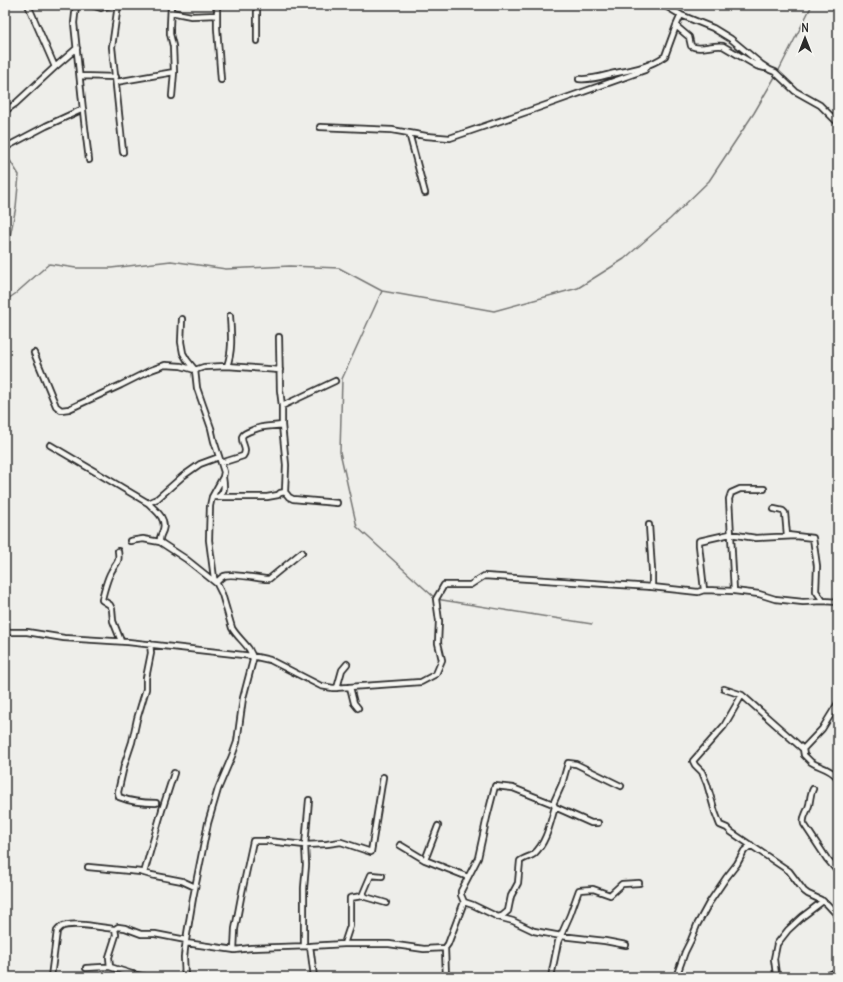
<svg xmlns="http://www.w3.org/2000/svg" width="843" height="982" font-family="Delius,sans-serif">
	<rect width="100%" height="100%" fill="#eeeeea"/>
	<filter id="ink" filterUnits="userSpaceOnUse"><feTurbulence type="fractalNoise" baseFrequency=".025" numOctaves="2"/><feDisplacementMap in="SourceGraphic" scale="8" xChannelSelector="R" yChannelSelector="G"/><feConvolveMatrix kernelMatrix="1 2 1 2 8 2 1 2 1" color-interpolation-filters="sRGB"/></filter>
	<g filter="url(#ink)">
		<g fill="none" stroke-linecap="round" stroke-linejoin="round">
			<path stroke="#757573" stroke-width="1.5" d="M5,155L9,159L19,175L16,207L8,246L5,250
				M382,291L342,379L340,452L357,527L436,599L592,624
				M5,301L15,294L49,264L76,268H111L171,261L226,269L290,266L339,268L382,291L494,311L578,288L624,259L670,219L709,181L754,113L779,70L812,5"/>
			<defs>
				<path id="minor" d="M28,5L55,67
					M76,5L74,23L84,120L89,160
					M92,5L101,8L111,5
					M118,5L112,47L123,152
					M171,5L170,26V34L173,46L174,72L172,96
					M217,5V28L221,80
					M257,5V41
					M664,5L681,15L713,28L731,39L761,64L770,70L775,72L795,91L820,105L838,123
					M171,12L191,16L217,15
					M676,26L689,37L691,46C701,51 712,44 723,46L757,66L765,68
					M80,76L116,77
					M579,79C591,80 600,77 611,74C630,70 648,68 665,56L676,26L681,15
					M116,82L174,72
					M5,111L15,104L55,67L77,48
					M320,127L392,130L426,136L450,138L532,110L645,70L648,65
					M409,133L425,193
					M8,146L46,126L83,109
					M182,319L181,342L183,353L187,360L195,370L197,388L211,428L214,441L224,472L223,477L212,497L210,506L209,540L214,578L222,594L232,628C238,639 252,647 253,660L243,698L237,742L232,756L218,789L208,823L193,898L186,940L184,957L185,977
					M279,337L280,390L282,406V425L286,465L285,492L289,497L293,499L337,503
					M34,353L56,406L61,410L69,409L121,385L151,370L165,365L181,366L195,370L204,367L227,366L280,370
					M227,366C233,350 231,333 230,316
					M282,406L335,381
					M50,445L148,503L157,499L183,476L200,464L219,457
					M221,463L243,456C248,449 242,445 242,438C242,437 242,436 243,435C244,433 260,427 263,427C269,426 276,426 282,425
					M212,497H267L278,495L280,493L285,492
					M218,497C226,492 224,485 223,477
					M148,503C155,510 167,518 163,530C162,534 159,536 160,542
					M774,509L783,511L785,513L787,535L813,538L817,566L816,591L823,601
					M649,525L652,570V587
					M130,541L143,539L160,542L186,559L216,583C219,580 220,578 224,576C232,573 256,578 265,579H269L302,552
					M118,551C120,564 116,562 111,572C108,577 103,593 102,600L110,605L112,609L113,621L121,641
					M704,590L699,545V541L730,534L756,538L796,536
					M734,591L729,499L731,493L740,489H764
					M5,632H27L64,638L128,642L252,656L270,660L321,686L333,688L350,687L354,703L358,708
					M150,644L151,653L146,678V689L137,719L132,742L124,766L118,792L119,797C131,802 144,803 156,803
					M349,687L421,682L436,674L442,660L438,643L439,621L436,599L444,585H470L484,576L652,587L698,592L704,590L734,591L759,594L775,599L803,602L823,601L838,602
					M337,688L342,670L347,664
					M724,689L742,695L803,749L804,755C806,757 809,760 811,762C820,768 828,767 837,777
					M742,695L724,726L693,761L695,765L702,772L707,784L715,812L720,825L727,828L731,832L789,871L804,891L808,894L821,900L827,904L838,916
					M803,749L822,729L838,703
					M813,789C809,796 811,802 808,808C806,814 802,818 804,824L827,859L838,872
					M554,805L555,807L591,823H598
					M400,845L425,860L468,877
					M425,860L438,826
					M88,867L141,872L151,875L182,881L195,887
					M144,873L162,810L174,773
					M362,896L371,875L382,876
					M464,902L473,905L498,917L513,921L534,931L561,936L605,941L626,945
					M498,917L502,916L508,911L511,896L518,883L520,861C524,858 532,856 534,854C547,842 550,823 555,807
					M115,929L116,935L109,957L110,967L132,974L146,977
					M186,943L235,950L251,948L310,946L344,944H389L424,949L445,948L448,944L464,902L461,895V891L478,858L487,817L495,786L513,788L553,804L562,784L568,763L576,764L621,786
					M344,944L350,926V898L362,896L386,903
					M304,946V888L306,865L305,845L327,844L341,842L371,852L383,777
					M310,946L314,977
					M445,948L446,977
					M234,950L235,929L242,892L253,841H268L305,845L309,800
					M86,968L103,967H110
					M51,977L57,931C58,930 61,927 61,927C73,921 102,928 115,929L118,927L125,928L141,934H155L186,940
					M551,977L558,942L570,915L579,890L593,889L610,895L622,884L639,883
					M676,977L685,952L691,940L697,925L709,903L726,878L737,864L744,851L751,845
					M778,977L776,974L774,959L777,944L788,930L802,917L823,901
					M825,977L838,971"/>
			</defs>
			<use href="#minor" stroke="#2b2b2b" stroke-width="8"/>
			<use href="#minor" stroke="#f6f6f2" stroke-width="4.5"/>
		</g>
	</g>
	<rect width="843" height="982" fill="none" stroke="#f6f6f2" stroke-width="20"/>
	<rect x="10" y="10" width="823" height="962" fill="none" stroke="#2b2b2b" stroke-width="1.5" filter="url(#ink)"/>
	<g transform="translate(805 38)" stroke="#f6f6f2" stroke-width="3" paint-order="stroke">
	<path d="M0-3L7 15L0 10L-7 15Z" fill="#2b2b2b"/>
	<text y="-6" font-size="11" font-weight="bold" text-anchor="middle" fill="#2b2b2b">N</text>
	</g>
</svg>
